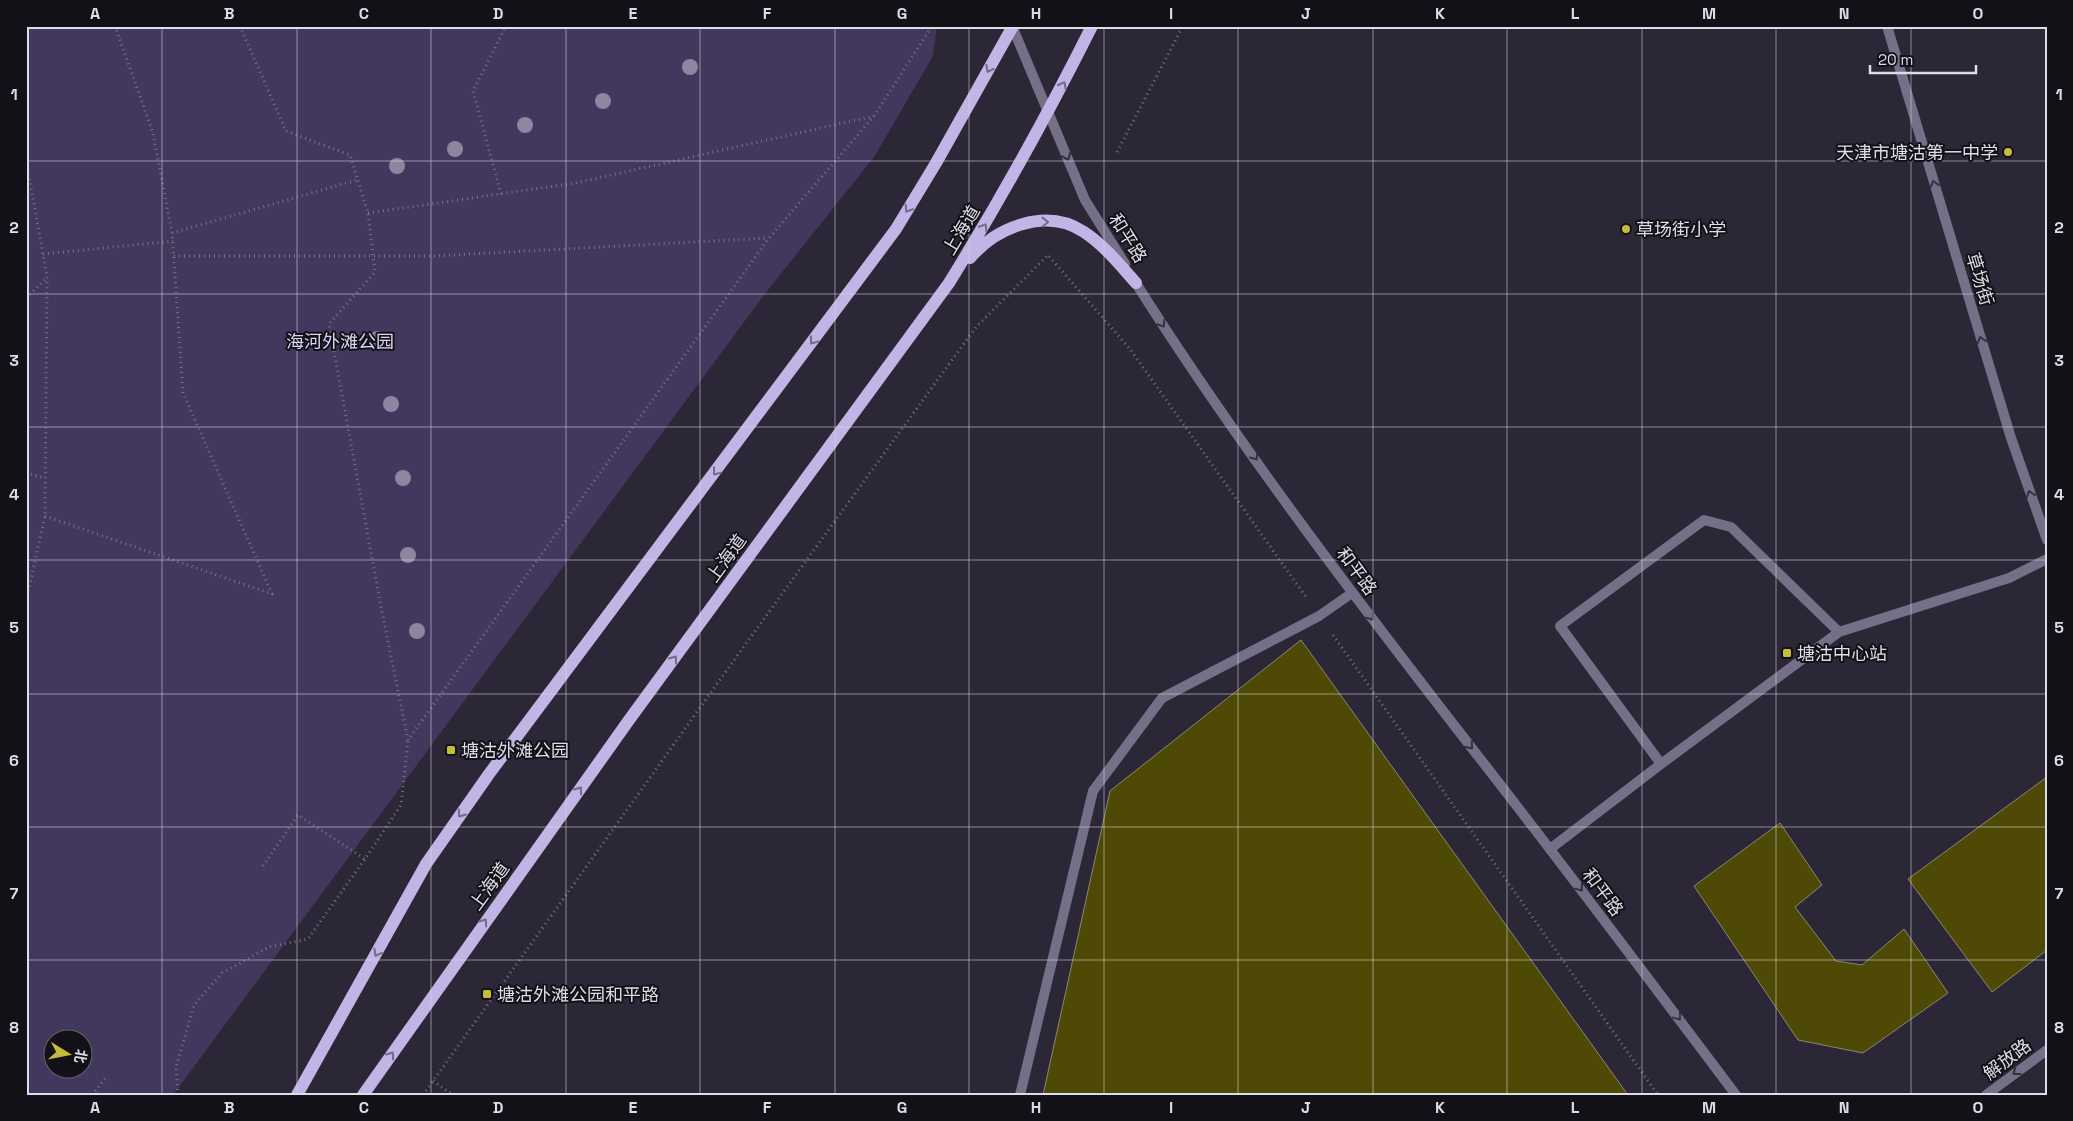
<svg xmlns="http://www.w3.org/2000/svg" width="2073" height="1121" font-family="'Space Grotesk','Noto Sans SC',sans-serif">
	<rect width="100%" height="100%" fill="#2b2737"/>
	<path fill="#42385d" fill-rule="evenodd" d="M26,26H937L933,56L874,157L764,295L173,1095H26ZM82,1038V1068H52V1038Z"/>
	<path fill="#4e4905" stroke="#8a8874" d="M1301,640L1628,1095H1043L1110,791Z
		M2047,777V950L1992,992L1908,879Z
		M1780,823L1822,885L1795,907L1836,961L1862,965L1904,929L1948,993L1863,1053L1798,1040L1694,886Z"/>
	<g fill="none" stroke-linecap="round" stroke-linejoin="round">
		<path stroke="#767380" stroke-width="3" stroke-dasharray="1 4" stroke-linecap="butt" d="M240,26L286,131L350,155L368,213L375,272L329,324L382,612L408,740L769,238L874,116L932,26
			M1117,152L1183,26
			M26,159L47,277L45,516L26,601
			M501,194L473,91L506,26
			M368,213L576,183L874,116
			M172,233L357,180
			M43,254L173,241
			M174,256H434L768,238
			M26,298L47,278
			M26,473L45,478
			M45,516L272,594L183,393L172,233L153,133L115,26
			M1333,635L1658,1095
			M263,866L298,815L365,859L401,805L408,740
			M433,1081L453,1095
			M92,1095L107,1076
			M178,1095L176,1067L194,1005L222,973L269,947L308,939L365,859
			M423,1095L742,649L976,327L1048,255L1130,349L1306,597"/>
		<path stroke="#756f87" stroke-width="10" d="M1839,632L1661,764L1560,626L1704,520L1731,527L1839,632L2009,578L2047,559
			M1550,849L1661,764
			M1020,1095L1093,791L1162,698L1319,616L1352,593"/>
		<path stroke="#756f87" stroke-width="10" d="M1887,26L2011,438L2047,540"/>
		<path stroke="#756f87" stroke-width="10" d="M1012,26L1085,200L1125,264
			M1132,277C1239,447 1362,607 1485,765C1570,874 1653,985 1736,1095
			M1986,1095L2047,1050"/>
		<path stroke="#c0b5e5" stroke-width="12" d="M970,258C997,227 1046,207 1084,232C1104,245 1120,265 1136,283
			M297,1095L426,864L489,774L896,229L936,163L1013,26
			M363,1095L629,720L949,283C1001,199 1048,114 1092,26"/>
	</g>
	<g fill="#8c86a0">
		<circle cx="690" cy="67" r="8"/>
		<circle cx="603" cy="101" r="8"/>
		<circle cx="525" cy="125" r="8"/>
		<circle cx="455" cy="149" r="8"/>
		<circle cx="397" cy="166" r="8"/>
		<circle cx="377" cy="339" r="8"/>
		<circle cx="391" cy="404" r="8"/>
		<circle cx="403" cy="478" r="8"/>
		<circle cx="408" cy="555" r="8"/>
		<circle cx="417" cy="631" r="8"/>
	</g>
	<defs><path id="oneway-chevron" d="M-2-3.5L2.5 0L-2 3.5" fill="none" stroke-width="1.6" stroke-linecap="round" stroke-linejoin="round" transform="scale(1.25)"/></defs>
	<g stroke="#726b89">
		<use href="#oneway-chevron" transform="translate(989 69) rotate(119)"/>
		<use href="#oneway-chevron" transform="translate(1063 85) rotate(-63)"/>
		<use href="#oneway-chevron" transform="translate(908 209) rotate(122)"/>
		<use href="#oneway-chevron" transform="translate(1045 222) rotate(-1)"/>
		<use href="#oneway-chevron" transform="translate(984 227) rotate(-58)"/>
		<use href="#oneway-chevron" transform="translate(813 341) rotate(127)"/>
		<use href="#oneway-chevron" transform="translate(716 472) rotate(127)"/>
		<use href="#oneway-chevron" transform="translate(674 659) rotate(-54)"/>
		<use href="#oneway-chevron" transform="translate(579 790) rotate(-54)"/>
		<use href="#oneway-chevron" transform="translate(461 814) rotate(125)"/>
		<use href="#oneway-chevron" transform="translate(484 922) rotate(-55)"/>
		<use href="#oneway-chevron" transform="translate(377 953) rotate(119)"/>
		<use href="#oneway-chevron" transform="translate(391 1055) rotate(-55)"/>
	</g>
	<g stroke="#35323f">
		<use href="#oneway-chevron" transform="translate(1067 157) rotate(68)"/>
		<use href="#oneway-chevron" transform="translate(1934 184) rotate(-107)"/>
		<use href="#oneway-chevron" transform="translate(1162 324) rotate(58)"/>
		<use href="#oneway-chevron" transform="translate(1981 340) rotate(-107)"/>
		<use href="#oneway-chevron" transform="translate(1255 457) rotate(54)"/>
		<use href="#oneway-chevron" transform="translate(2030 494) rotate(-109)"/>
		<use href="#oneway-chevron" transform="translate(1371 617) rotate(52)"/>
		<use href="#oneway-chevron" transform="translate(1470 746) rotate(52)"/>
		<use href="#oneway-chevron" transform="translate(1580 888) rotate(53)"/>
		<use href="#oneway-chevron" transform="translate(1678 1017) rotate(53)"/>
		<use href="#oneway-chevron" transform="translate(2016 1072) rotate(143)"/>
	</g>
	<path fill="none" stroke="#dedce6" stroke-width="1" stroke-opacity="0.55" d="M162,26V1095M297,26V1095M431,26V1095M566,26V1095M700,26V1095M835,26V1095M969,26V1095M1104,26V1095M1238,26V1095M1373,26V1095M1507,26V1095M1642,26V1095M1776,26V1095M1911,26V1095M26,161H2047M26,294H2047M26,427H2047M26,560H2047M26,694H2047M26,827H2047M26,960H2047"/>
	<g fill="#c6bc3c" stroke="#131118" stroke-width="2">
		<circle cx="2008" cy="152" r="5"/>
		<circle cx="1626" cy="229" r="5"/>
		<rect x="1782" y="648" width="10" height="10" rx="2.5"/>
		<rect x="446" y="745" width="10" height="10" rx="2.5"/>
		<rect x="482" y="989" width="10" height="10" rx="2.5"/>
	</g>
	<g text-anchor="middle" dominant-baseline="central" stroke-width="4" stroke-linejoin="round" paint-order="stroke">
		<g font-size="18" fill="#dedce6" stroke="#131118" text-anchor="start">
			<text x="1998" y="152" text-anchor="end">天津市塘沽第一中学</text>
			<text x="1636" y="229">草场街小学</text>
			<text x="1797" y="653">塘沽中心站</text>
			<text x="461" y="750">塘沽外滩公园</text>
			<text x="497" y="994">塘沽外滩公园和平路</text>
		</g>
		<g font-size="18" fill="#dedce6" stroke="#131118">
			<text transform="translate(961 230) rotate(-59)">上海道</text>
			<text transform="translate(1128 238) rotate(58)">和平路</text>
			<text transform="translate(1980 279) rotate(73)">草场街</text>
			<text transform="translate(726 558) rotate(-54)">上海道</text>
			<text transform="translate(1357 571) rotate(54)">和平路</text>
			<text transform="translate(489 886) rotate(-54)">上海道</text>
			<text transform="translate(1603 892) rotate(53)">和平路</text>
			<text transform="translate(2007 1059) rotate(-37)">解放路</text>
		</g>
		<g font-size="18" fill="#dcd4f5" stroke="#131118">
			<text x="340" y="341">海河外滩公园</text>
		</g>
	</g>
	<rect width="2073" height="1121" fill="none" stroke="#131118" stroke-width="55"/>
	<g transform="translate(68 1054) rotate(100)"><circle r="24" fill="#131118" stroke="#64626a"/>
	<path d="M0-4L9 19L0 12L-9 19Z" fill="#c6bc3c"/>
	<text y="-8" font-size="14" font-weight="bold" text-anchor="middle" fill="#dedce6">北</text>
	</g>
	<path d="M1870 65v8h106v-8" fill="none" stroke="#dedce6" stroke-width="2.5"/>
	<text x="1878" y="65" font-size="15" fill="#dedce6" stroke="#131118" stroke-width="4" paint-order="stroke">20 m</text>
	<rect x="28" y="28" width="2018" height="1066" fill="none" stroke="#dedce6" stroke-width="2"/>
	<g font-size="16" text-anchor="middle" font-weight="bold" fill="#dedce6">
		<text x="95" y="19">A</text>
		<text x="229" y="19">B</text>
		<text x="364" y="19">C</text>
		<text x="498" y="19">D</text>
		<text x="633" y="19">E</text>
		<text x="767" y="19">F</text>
		<text x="902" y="19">G</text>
		<text x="1036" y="19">H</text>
		<text x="1171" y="19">I</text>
		<text x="1306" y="19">J</text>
		<text x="1440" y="19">K</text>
		<text x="1575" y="19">L</text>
		<text x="1709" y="19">M</text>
		<text x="1844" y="19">N</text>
		<text x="1978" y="19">O</text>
		<text x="14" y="100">1</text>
		<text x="2059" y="100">1</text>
		<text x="14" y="233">2</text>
		<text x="2059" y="233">2</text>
		<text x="14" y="366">3</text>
		<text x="2059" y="366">3</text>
		<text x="14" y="500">4</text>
		<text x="2059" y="500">4</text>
		<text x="14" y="633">5</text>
		<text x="2059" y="633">5</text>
		<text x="14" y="766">6</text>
		<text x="2059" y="766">6</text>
		<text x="14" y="899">7</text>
		<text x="2059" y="899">7</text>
		<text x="14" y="1033">8</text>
		<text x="2059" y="1033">8</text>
		<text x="95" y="1113">A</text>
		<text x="229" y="1113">B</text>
		<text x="364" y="1113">C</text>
		<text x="498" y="1113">D</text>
		<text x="633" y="1113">E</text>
		<text x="767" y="1113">F</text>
		<text x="902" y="1113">G</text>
		<text x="1036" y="1113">H</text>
		<text x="1171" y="1113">I</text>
		<text x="1306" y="1113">J</text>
		<text x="1440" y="1113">K</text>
		<text x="1575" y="1113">L</text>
		<text x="1709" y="1113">M</text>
		<text x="1844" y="1113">N</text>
		<text x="1978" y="1113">O</text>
	</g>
</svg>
